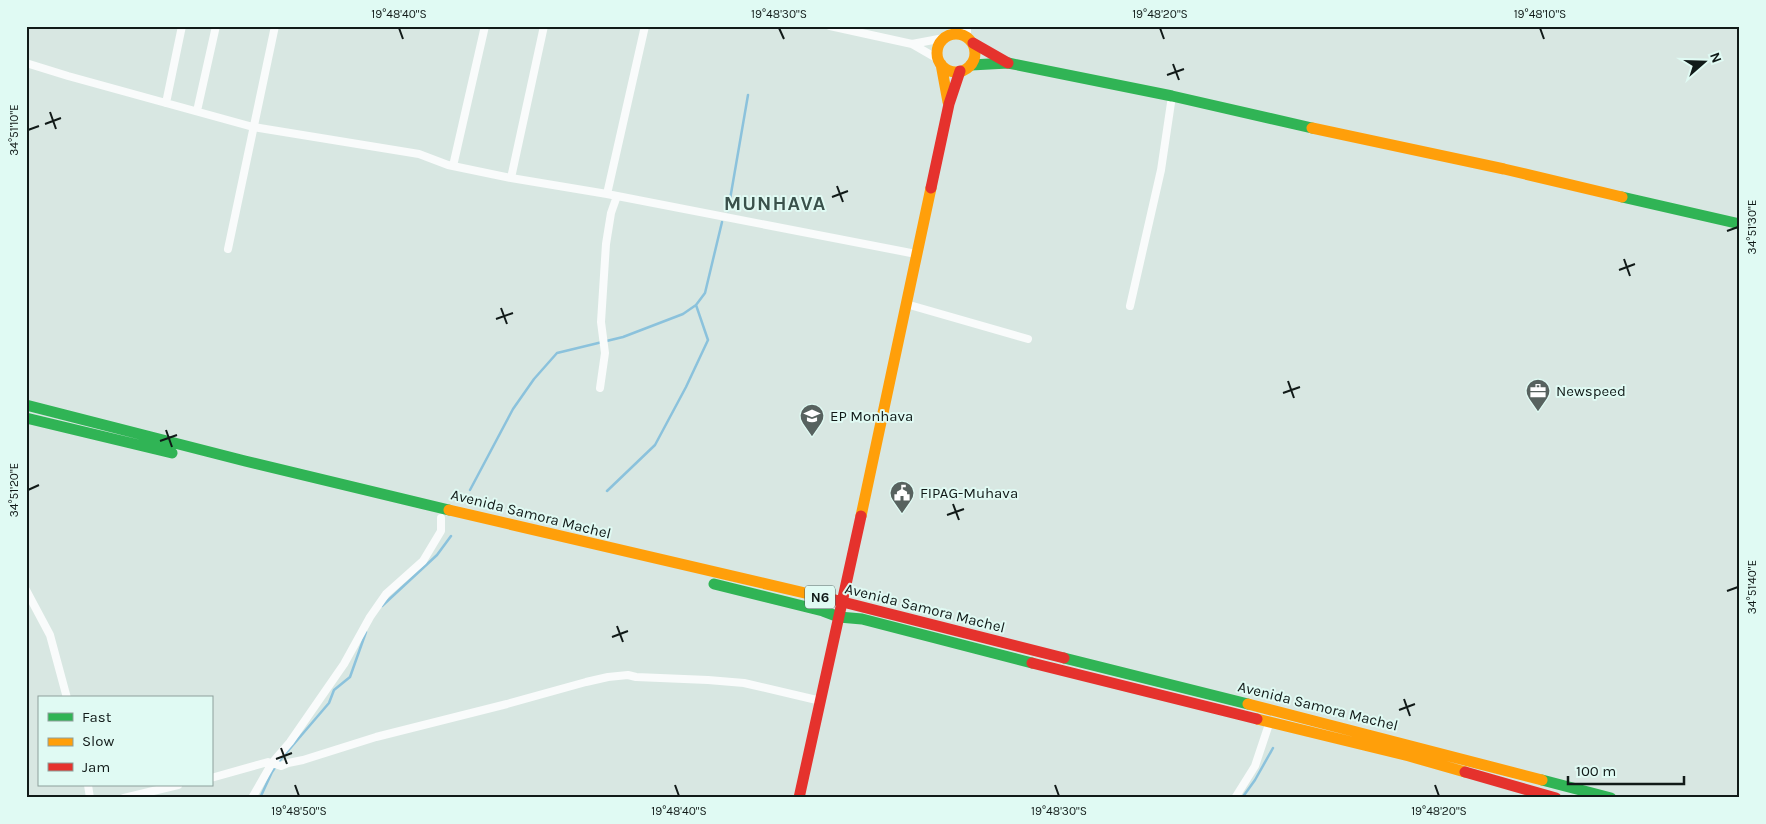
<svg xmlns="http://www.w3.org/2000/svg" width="1766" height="824" font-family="Karla,sans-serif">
	<rect width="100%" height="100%" fill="#d8e7e2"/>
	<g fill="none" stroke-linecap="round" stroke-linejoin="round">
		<path stroke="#8bc2dc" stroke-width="2.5" d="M728,211L748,95
			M470,490L513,409L534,379L557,353L623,337L683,314L696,305L705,293L722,222
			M607,491L655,445L686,387L708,340L696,305
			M382,606L437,555L451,536
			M260,798L272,772L281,759L329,703L334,690L350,677L366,632
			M1242,798L1255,780L1273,748"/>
		<path stroke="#f9fbfb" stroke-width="8" d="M830,26L912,44L938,59
			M951,34L955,26
			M967,36V26
			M912,44L944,38
			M26,63L68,76L253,127L419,154L448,165L511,178L607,194L916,254
			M166,103L182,26
			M197,111L216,26
			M453,166L485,26
			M511,178L544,26
			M607,194L645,26
			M228,249L275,26
			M906,304L1028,339
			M1130,306L1161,170L1172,96
			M600,388L605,353L601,322L606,244L611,213L617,196
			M26,590L50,635L67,698
			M211,778L268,762L281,766L288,763L303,760L376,737L507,704L586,682L608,677L628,675L636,677L708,680L744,683L821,701
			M88,785L90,798
			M124,798L178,785
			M252,798L272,763L290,742L344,664L370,617L386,594L423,561L441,531V518
			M1235,798L1255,766L1270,721"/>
		<path stroke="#30b455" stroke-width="11" d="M971,65L1008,63L1172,96L1312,128
			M1622,197L1740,224
			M26,405L245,461L449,510
			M26,418L172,453
			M714,584L823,611L839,617L862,619L1032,663
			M1064,658L1248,704
			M1542,780L1611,798"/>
		<path stroke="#ff9f0a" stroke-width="11" d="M937 53a19 19 0 1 1 38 0a19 19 0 1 1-38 0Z
			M941,64L948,102
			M1312,128L1504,169L1622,197
			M449,510L835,600
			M861,516L931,188
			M1248,704L1542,780
			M1257,719L1409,756L1465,772"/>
		<path stroke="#e5322d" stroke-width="11" d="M973,43L1008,63
			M931,188L949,104L960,71
			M835,600L1064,658
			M1032,663L1257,719
			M1465,772L1556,798
			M799,798L861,516"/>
	</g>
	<path fill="none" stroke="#111a18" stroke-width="2" d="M399,28L403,39M779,28L784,39M1160,28L1164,39M1540,28L1544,39M1173,64L1179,80M1167,75L1184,69M50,112L56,129M45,124L61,118M28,130L39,126M837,186L843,202M832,197L848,191M1727,231L1738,227M1624,259L1630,276M1619,270L1635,264M501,308L507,324M496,319L513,313M1288,381L1294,398M1283,393L1300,387M166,430L172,447M160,441L177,435M28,490L39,485M953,504L959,520M947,515L964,509M1727,591L1738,587M617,626L623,642M612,637L628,631M1404,699L1410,716M1399,710L1415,704M281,748L287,764M276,759L292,753M295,785L299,796M675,785L679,796M1055,785L1059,796M1435,785L1439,796"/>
	<defs>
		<symbol id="office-pin" viewBox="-11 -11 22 30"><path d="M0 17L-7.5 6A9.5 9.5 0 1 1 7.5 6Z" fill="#57625f" stroke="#e0faf3"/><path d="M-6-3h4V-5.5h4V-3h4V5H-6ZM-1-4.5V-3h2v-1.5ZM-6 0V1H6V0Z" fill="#fff"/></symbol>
		<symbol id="school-pin" viewBox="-11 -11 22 30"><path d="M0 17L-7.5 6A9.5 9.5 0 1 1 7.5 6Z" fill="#57625f" stroke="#e0faf3"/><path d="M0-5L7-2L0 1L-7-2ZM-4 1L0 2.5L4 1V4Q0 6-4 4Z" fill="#fff"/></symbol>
		<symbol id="civic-pin" viewBox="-11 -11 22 30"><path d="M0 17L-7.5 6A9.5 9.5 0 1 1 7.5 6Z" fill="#57625f" stroke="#e0faf3"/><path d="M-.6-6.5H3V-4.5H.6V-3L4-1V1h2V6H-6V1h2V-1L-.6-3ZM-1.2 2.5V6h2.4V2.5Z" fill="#fff"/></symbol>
	</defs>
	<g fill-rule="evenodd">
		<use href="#office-pin" x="1524" y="377" width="28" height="38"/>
		<use href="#school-pin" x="798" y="402" width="28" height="38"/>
		<use href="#civic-pin" x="888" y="479" width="28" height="38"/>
	</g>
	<g text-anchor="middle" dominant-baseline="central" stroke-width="4" stroke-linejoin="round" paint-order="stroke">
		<rect fill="#e0faf3" stroke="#4f5d5a" stroke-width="1" x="805" y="585.5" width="30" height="23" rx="4"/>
		<g font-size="14" font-weight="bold" fill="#111a18">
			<text x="820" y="597">N6</text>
		</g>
		<g font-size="15" fill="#111a18" stroke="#e0faf3" text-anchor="start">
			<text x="1556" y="391">Newspeed</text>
			<text x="830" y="416">EP Monhava</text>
			<text x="920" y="493">FIPAG-Muhava</text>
		</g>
		<g font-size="15" fill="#111a18" stroke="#e0faf3">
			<text transform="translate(531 514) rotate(14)">Avenida Samora Machel</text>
			<text transform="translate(925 608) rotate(14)">Avenida Samora Machel</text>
			<text transform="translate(1318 706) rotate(14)">Avenida Samora Machel</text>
		</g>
		<g font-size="20" font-weight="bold" letter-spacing="1" fill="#3a514b" stroke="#e0faf3">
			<text x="775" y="203">MUNHAVA</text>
		</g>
	</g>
	<rect width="1766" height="824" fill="none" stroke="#e0faf3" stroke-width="55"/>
	<rect x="38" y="696" width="175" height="90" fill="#e0faf3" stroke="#8da09b"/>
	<rect x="48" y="713" width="25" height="8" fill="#30b455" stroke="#8da09b"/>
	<text x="82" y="722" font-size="15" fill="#111a18">Fast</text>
	<rect x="48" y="738" width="25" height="8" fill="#ff9f0a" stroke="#8da09b"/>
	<text x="82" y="746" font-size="15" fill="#111a18">Slow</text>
	<rect x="48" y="763" width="25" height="8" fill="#e5322d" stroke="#8da09b"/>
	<text x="82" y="772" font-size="15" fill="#111a18">Jam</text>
	<g transform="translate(1704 62) rotate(70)" stroke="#e0faf3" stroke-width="4" paint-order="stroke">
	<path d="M0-4L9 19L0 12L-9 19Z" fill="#111a18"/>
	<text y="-8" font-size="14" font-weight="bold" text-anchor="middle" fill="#111a18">N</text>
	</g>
	<path d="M1568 776v8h116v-8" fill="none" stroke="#111a18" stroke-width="2.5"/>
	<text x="1576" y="776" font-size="15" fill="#111a18" stroke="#e0faf3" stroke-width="4" paint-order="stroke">100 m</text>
	<rect x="28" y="28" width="1710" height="768" fill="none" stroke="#111a18" stroke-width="2"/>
	<g font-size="12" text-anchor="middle" fill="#111a18">
		<text x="399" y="18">19°48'40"S</text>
		<text x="779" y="18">19°48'30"S</text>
		<text x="1160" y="18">19°48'20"S</text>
		<text x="1540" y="18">19°48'10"S</text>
		<text transform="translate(14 130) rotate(-90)" y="4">34°51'10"E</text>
		<text transform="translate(1752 227) rotate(-90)" y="4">34°51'30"E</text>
		<text transform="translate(14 490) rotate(-90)" y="4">34°51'20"E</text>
		<text transform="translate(1752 587) rotate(-90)" y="4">34°51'40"E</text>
		<text x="299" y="815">19°48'50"S</text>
		<text x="679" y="815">19°48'40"S</text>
		<text x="1059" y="815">19°48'30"S</text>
		<text x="1439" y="815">19°48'20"S</text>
	</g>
</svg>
